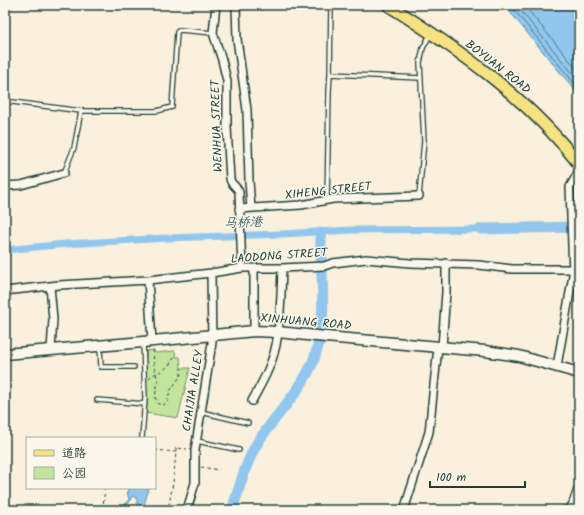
<svg xmlns="http://www.w3.org/2000/svg" width="584" height="515" font-family="Kalam,'LXGW WenKai TC',sans-serif">
	<rect width="100%" height="100%" fill="#f9f0dd"/>
	<filter id="ink" filterUnits="userSpaceOnUse"><feTurbulence type="fractalNoise" baseFrequency=".025" numOctaves="2"/><feDisplacementMap in="SourceGraphic" scale="8" xChannelSelector="R" yChannelSelector="G"/><feConvolveMatrix kernelMatrix="1 2 1 2 8 2 1 2 1" color-interpolation-filters="sRGB"/></filter>
	<g filter="url(#ink)">
		<path fill="#c2e49d" stroke="#709068" d="M154,350L155,353L175,351L176,357H180L181,368H190L178,418L146,413V351Z"/>
		<path fill="#91c7ef" stroke="#6390a4" d="M504,5H574L579,11V95Z
			M129,488H149L144,505L137,504V498L132,496L129,503L124,506L129,499L127,492H129Z"/>
		<g fill="none" stroke-linecap="round" stroke-linejoin="round">
			<path stroke="#4d747f" stroke-width="1" d="M510,5L579,89
				M516,5L579,81
				M524,5L579,72"/>
			<path stroke="#91c7ef" stroke-width="7" d="M5,250L66,244L167,238L282,234L351,230L481,229"/>
			<path stroke="#91c7ef" stroke-width="11" d="M481,229L579,227
				M232,510C240,487 245,463 258,442C276,414 302,391 314,359C329,318 320,276 321,233"/>
			<defs>
				<path id="lane" d="M331,5L330,74L421,78
					M5,101L81,111H157L172,107L177,32L180,30L213,33
					M64,173L74,148L81,111
					M419,196L424,141L420,63L423,48L430,35
					M327,200L329,92L330,74
					M100,347L101,367H134
					M97,400L145,404
					M201,412L248,423
					M142,438L145,398L143,343
					M197,441L239,450
					M570,506L579,481"/>
				<path id="street" d="M216,5L213,33L222,60L227,81V127L230,179C231,185 237,186 239,192L242,268
					M236,5L237,39L247,110L249,181L251,208
					M5,186L21,185L64,173
					M239,209L301,205L333,199L419,196
					M148,280L152,341
					M50,286L53,319L51,350
					M5,291L59,285L148,280L211,273L242,268H282L324,266L333,263L366,259L410,263L479,265L512,269H579
					M254,331V269
					M442,347L446,292V263
					M557,366L573,275L570,187L579,171
					M252,401C262,383 272,365 276,345C281,319 281,294 282,268
					M187,510L195,483V450L212,343L211,273
					M404,510L429,432L438,347
					M567,510L579,500"/>
				<path id="secondary" d="M5,354L143,342L254,331L278,332L326,337L485,351L519,356L579,373"/>
				<path id="primary" d="M388,5C458,49 528,98 579,164"/>
			</defs>
			<use href="#lane" stroke="#1f3d34" stroke-width="6"/>
			<use href="#street" stroke="#1f3d34" stroke-width="10"/>
			<use href="#secondary" stroke="#1f3d34" stroke-width="13"/>
			<use href="#primary" stroke="#1f3d34" stroke-width="14"/>
			<path stroke="#1f3d34" stroke-width="1" stroke-dasharray="3 3" stroke-linecap="butt" d="M153,350L154,366L158,381L155,397L158,404L163,405L167,403L170,391L181,375V368
				M149,378C154,373 162,372 167,367C171,364 172,359 176,356
				M155,450L176,452L173,483L168,510
				M176,451V448L187,449
				M201,467L219,470
				M105,488L103,507L107,509V510
				M108,509L119,508L129,510
				M169,509L173,510"/>
			<use href="#lane" stroke="#fbf7ec" stroke-width="3.5"/>
			<use href="#street" stroke="#fbf7ec" stroke-width="7"/>
			<use href="#secondary" stroke="#fbf7ec" stroke-width="10"/>
			<use href="#primary" stroke="#f6e281" stroke-width="11"/>
		</g>
	</g>
	<g text-anchor="middle" dominant-baseline="central" stroke-width="3" stroke-linejoin="round" paint-order="stroke">
		<g font-size="12" fill="#1f3d34" stroke="#fbf7ec">
			<text transform="translate(498 67) rotate(38)">BOYUAN ROAD</text>
			<text transform="translate(217 126) rotate(-92)">WENHUA STREET</text>
			<text transform="translate(328 191) rotate(-6)">XIHENG STREET</text>
			<text transform="translate(279 256) rotate(-4)">LAODONG STREET</text>
			<text transform="translate(306 322) rotate(5)">XINHUANG ROAD</text>
			<text transform="translate(193 391) rotate(-81)">CHAIJIA ALLEY</text>
		</g>
		<g font-size="13" font-style="italic" fill="#365959" stroke="#fbf7ec">
			<text transform="translate(243 223) rotate(-2)">马桥港</text>
		</g>
	</g>
	<rect width="584" height="515" fill="none" stroke="#fbf7ec" stroke-width="20"/>
	<rect x="10" y="10" width="564" height="495" fill="none" stroke="#1f3d34" stroke-width="1.5" filter="url(#ink)"/>
	<rect x="26" y="437" width="130" height="52" fill="#fbf7ec" stroke="#a3ada2"/>
	<rect x="34" y="450" width="20" height="6" fill="#f6e281" stroke="#a3ada2"/>
	<text x="62" y="457" font-size="12" fill="#1f3d34">道路</text>
	<rect x="34" y="467" width="20" height="12" fill="#c2e49d" stroke="#a3ada2"/>
	<text x="62" y="477" font-size="12" fill="#1f3d34">公园</text>
	<path d="M430 481v6h95v-6" fill="none" stroke="#1f3d34" stroke-width="2"/>
	<text x="436" y="481" font-size="12" fill="#1f3d34" stroke="#fbf7ec" stroke-width="3" paint-order="stroke">100 m</text>
</svg>
